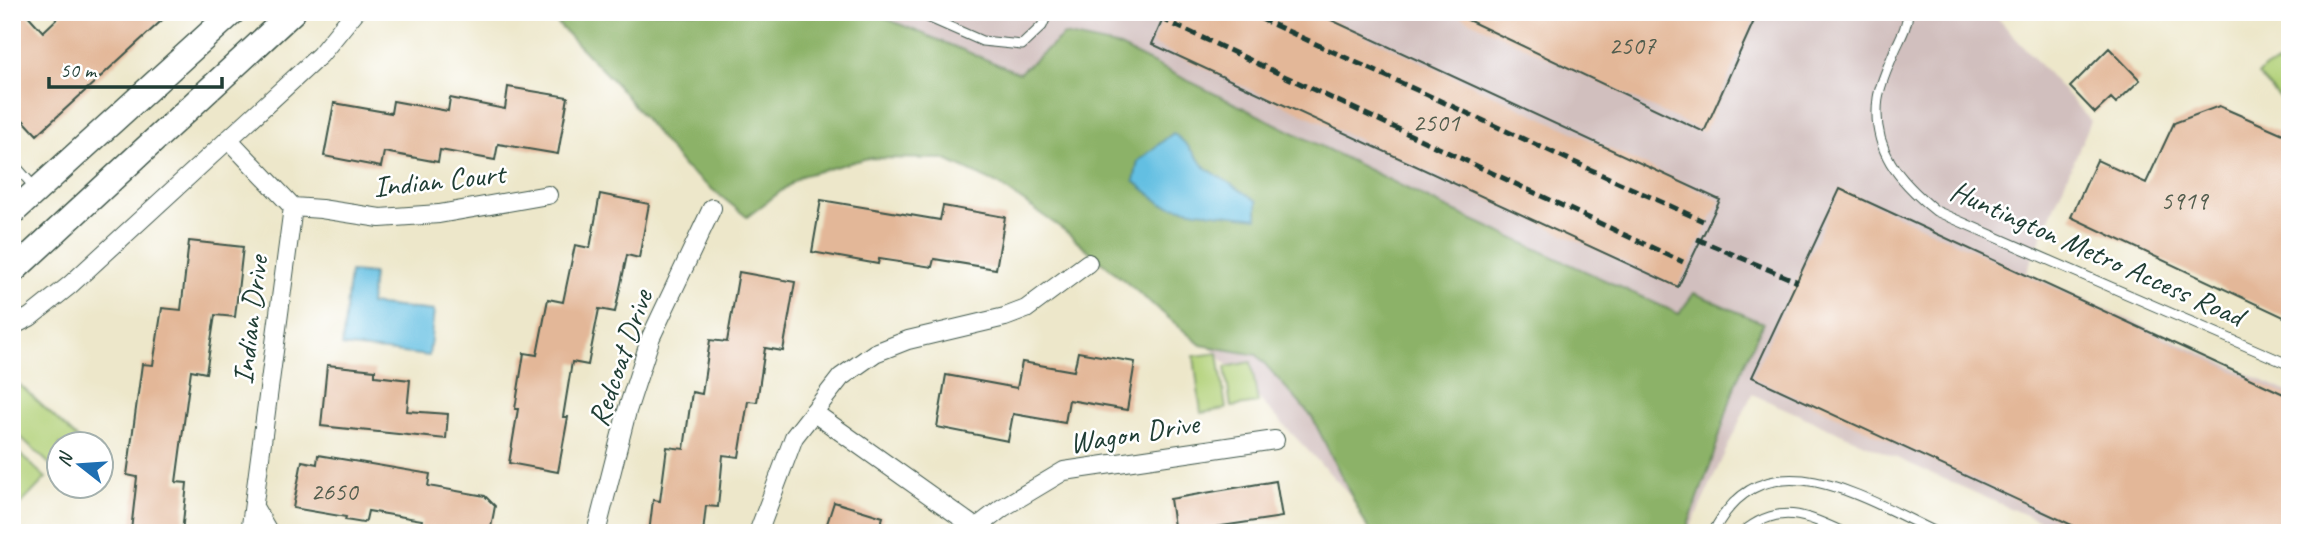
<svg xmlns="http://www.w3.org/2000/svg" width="2302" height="545" font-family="Caveat,sans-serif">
	<rect width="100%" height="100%" fill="#fff"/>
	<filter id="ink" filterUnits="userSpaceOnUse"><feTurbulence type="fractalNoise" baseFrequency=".0143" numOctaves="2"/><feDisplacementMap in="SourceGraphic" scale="14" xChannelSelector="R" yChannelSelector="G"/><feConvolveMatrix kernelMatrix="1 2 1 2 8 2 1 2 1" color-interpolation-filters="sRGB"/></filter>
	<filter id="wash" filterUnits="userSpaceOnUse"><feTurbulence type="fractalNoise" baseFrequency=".00686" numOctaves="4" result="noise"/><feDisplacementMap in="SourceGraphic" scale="28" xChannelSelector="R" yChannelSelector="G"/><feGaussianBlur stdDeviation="1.57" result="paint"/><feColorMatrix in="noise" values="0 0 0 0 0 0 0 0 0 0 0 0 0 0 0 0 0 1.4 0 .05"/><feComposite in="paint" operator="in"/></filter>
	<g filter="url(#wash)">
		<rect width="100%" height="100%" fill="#ede7ca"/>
		<path fill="#d1bfbe" d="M691,12H1992L2091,121L2026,273L2290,393V533H2066L1752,394L1688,533H1386L928,49Z"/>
		<path fill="#b1d077" stroke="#688656" stroke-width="2" d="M2290,60V109L2258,75L2264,68Z
			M1218,353L1226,409L1201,413L1194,356Z
			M1251,362L1258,403L1231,407L1225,367Z
			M20,385L80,441L78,443L60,444L59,463L54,468L12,429V393Z
			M12,447L46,478L19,506L12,499Z"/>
		<path fill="#8cb268" stroke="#56784e" stroke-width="2" d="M546,12H870L1019,73L1064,35L1120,47L1438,204L1679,314L1694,293L1763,323L1736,382L1711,463L1685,533H1370L1312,417L1257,355L1201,345L1064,230L998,184L944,159L868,158L801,176L747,217L684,167L618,86Z"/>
		<path fill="#64bfe2" stroke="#427e8b" stroke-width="2" d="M1173,133L1186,144L1206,168L1257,201V218L1197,211L1162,204L1134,181L1138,161Z
			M350,272L373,274L370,304L434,311L429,356L342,346Z"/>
		<g id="blocks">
			<path fill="#e3b798" d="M12,12H25L43,32L64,12H171L37,135L12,108Z
				M1166,12H1314L1720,200L1678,287L1152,44Z
				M1451,12H1758L1704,132Z
				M2109,48L2140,80L2116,103L2111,98L2095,113L2070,87Z
				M508,87L568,97L558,154L498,144L495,160L440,150L438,162L384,152L381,167L324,156L334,103L391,113L393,101L448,111L450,98L505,109Z
				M2219,106L2290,137V320L2071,217L2097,160L2146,183L2174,123Z
				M1840,189L2290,397V533H2089L1752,377Z
				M600,194L649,204L639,258L627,255L615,312L599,309L588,365L572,362L563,417H568L558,472L509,463L518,409H515L524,353L537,355L548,299L563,302L575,245L590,248Z
				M821,200L940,220L943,206L1005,217L996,269L934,259L932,267L879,259L878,264L812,252Z
				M189,241L243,247L235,317L215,315L206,373L191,370L176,482L187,483L182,533L131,531L137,477L127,475L142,364L153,365L162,308L181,310Z
				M739,272L795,282L783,351L765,348L757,402L748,401L739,457L723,455L718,507L706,506L703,533H649L653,500L660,501L667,447L684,449L692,392L702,394L710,340L727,342Z
				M1078,352L1135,362L1127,410L1069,400L1065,423L1013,414L1008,441L937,427L946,375L1017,388L1022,362L1074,371Z
				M327,365L375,370V376L410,380L407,411L448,414L446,439L321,426Z
				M318,455L430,474L428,486L485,496L495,506L490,533H419L422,520L368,511L366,520L363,523L345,520L346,517L293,508L302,461L317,464Z
				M1276,481L1282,517L1175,533L1170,499Z
				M834,502L883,517L878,533H824Z"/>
		</g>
	</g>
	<g filter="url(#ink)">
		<use href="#blocks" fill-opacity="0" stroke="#3e564a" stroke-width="2"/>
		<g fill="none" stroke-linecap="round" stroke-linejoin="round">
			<defs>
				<path id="lane" d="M916,12L982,41L1022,45L1042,26L1048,12
					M1908,12C1907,30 1898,41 1892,57C1887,69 1880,85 1878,98C1871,149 1899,181 1936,211L2290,365
					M12,162L36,189
					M1713,533C1763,431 1867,500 1938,533
					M1742,533C1779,502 1806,515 1845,533"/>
				<path id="street" d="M228,139L293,207L250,533
					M293,207L321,209L380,218L439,214L548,195
					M12,326L30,317L70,285L320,55L355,12
					M813,412L976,528
					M254,507L269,533
					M596,533L627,411L651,337L712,208
					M758,533L794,437L841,377L875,353L908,340L1005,317L1026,309L1088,263
					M974,533L976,528L1002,508L1064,471L1275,440"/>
				<path id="secondary" d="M12,213L233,12
					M12,272L293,12"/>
			</defs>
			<use href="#lane" stroke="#3e564a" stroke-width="11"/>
			<use href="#street" stroke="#3e564a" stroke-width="20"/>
			<use href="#secondary" stroke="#3e564a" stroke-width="27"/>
			<use href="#lane" stroke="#fff" stroke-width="9"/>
			<use href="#street" stroke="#fff" stroke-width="18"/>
			<use href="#secondary" stroke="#fff" stroke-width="24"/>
			<path stroke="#1f3d34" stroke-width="5" stroke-dasharray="10 5" stroke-linecap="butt" d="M1147,12L1683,262
				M1246,12L1703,221
				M1697,239L1798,282"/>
		</g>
	</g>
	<g text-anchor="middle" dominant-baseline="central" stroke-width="5" stroke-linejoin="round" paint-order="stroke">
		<g font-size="26" fill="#505c4d">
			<text x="1632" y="45">2507</text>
			<text x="1436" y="122">2501</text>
			<text x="2184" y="200">5919</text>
			<text x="334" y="491">2650</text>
		</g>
		<g font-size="30" fill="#1f3d34" stroke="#fff">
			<text transform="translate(439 180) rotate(-6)">Indian Court</text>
			<text transform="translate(2097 253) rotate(24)">Huntington Metro Access Road</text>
			<text transform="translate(250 320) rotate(-83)">Indian Drive</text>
			<text transform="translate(620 358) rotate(-71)">Redcoat Drive</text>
			<text transform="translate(1134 433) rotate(-9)">Wagon Drive</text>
		</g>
	</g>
	<rect width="2302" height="545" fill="none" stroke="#fff" stroke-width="42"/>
	<g transform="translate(80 465) rotate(287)"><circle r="33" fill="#ffffff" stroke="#a5b1ae" stroke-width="2"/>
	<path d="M0-5L12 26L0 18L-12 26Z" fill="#1f6fb2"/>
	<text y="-10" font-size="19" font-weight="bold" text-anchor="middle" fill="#1f3d34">N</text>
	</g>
	<path d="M49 77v10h173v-10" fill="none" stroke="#1f3d34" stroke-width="3.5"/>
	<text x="60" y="77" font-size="21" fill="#1f3d34" stroke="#ffffff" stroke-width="5" paint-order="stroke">50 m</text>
</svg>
